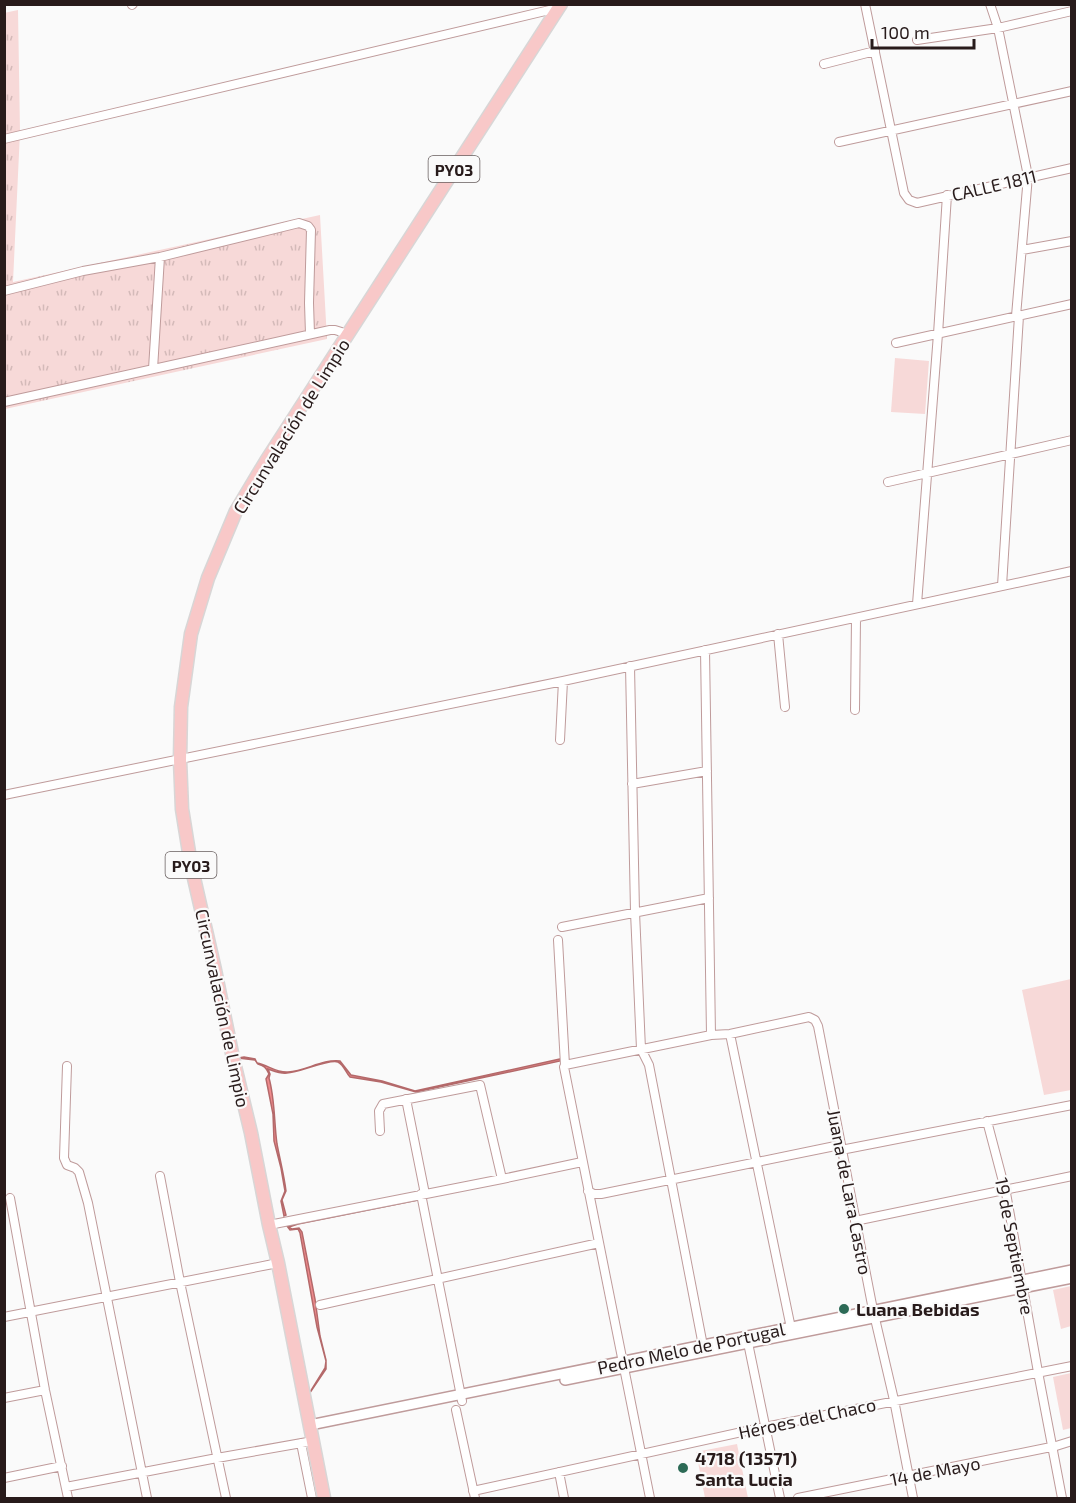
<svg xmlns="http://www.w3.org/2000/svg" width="1076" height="1503" font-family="'Exo 2',sans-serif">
	<defs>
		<pattern id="grass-tufts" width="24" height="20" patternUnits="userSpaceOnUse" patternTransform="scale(1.5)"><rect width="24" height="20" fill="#f7d9d8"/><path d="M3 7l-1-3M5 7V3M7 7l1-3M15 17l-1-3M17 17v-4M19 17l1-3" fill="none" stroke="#d4bab9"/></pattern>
	</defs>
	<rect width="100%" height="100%" fill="#fafafa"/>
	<path fill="url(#grass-tufts)" d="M18,10L20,132L13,282L320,215L327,339L5,409L4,13Z"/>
	<path fill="#f7d9d8" d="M895,358L929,361L925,414L891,412Z
		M1071,979V1090L1044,1095L1022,990Z
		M1071,1286V1326L1061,1329L1053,1290Z
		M1071,1373V1428L1063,1430L1053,1377Z
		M737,1444L748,1498H705L696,1452Z"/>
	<path fill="#f08a8c" stroke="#b4696a" stroke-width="1.5" d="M244,1057L255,1059L257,1063C268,1065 276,1073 288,1072C306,1071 322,1059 340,1061L351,1075L382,1081L415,1091L560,1059V1061L416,1092L381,1082L350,1077C346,1073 344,1065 338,1062C330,1058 299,1073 287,1073C281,1074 274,1071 268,1069L270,1074L269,1078C275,1099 274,1123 277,1144C280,1160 284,1175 286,1191L282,1200L286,1215L284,1216L281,1201L285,1191L281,1168L274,1141L273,1114L266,1079L269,1074C266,1067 264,1066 258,1064L255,1060L238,1058Z
		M418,1200L298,1224L289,1227L292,1229L299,1228L302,1232L315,1299L320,1336L326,1360V1369L307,1397L325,1368L326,1361L317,1327L300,1233L298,1229L290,1230L287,1226Z"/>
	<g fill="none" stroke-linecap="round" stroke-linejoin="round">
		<defs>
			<path id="minor" d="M865,4L904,193L909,200L917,203L1072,168
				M990,4L998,28L1028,176L1016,316
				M132,5L133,4
				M917,40L998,28L1072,11
				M824,64L875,51
				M4,139L558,8
				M839,142L1072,91
				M1022,250L1072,241
				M4,291L83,271L160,257L299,223L308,226L311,230L309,303L310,334
				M896,343L1072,304
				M153,369L160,257
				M4,402L330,330H335L348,334
				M888,482L1072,440
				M1002,586L1019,316
				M917,604L938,334L947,195
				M778,634L785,707
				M705,650L711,1035
				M630,666L635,912L641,1049L649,1065L704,1351
				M855,710L856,618
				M560,740L563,681
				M632,784L707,771
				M4,795L563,681L1072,571
				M562,927L709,898
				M558,940L565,1065
				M730,1034L792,1333
				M67,1066L64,1158L67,1165L75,1168L79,1172L88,1203L147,1498
				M406,1099L425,1194
				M987,1121L1006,1193L1038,1372L1062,1498
				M380,1131L379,1111L383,1104L480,1085L502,1179
				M841,1150L1072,1105
				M160,1176L180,1282L226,1498
				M588,1191L594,1194H601L840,1145
				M421,1194L462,1401
				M10,1198L45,1390L68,1498
				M855,1221L1072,1176
				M269,1225L502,1179L582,1162
				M320,1305L599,1243
				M4,1317L278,1263
				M747,1338L780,1498
				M4,1398L45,1390
				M456,1410L475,1498
				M301,1443L312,1498
				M559,1472L564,1498
				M4,1478L62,1466
				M66,1487L217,1458L313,1441
				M473,1491L765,1427L1072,1366
				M650,1498L564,1067L565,1065L711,1035L730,1034L809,1017L815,1020L818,1026L873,1310L894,1400L913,1498
				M798,1498L1056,1446L1072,1441"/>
			<path id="tertiary" d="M565,1380L1072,1278
				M310,1425L1072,1270"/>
			<path id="trunk" d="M324,1498L278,1263L269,1225L251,1133L233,1058L215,970L191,865L182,809L180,760L181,707L191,634L208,578L236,511L266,461L561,4"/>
		</defs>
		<use href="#minor" stroke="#bf9b9b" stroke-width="10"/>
		<use href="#tertiary" stroke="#bf9b9b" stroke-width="12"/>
		<use href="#trunk" stroke="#d8d6d6" stroke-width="15"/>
		<use href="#minor" stroke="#fff" stroke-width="8"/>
		<use href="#tertiary" stroke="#fff" stroke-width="9"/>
		<use href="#trunk" stroke="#f8c8c8" stroke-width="12"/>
	</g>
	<g fill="#2c6a56" stroke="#fafafa" stroke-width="2">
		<circle cx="844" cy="1309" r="6"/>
		<circle cx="683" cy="1468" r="6"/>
	</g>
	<g text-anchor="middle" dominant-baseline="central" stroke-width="4.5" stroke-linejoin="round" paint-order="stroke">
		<g fill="#fafafa" stroke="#675e5e" stroke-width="1.5">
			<rect x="428.5" y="156" width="51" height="26" rx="4.5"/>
			<rect x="165.5" y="852" width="51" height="26" rx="4.5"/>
		</g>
		<g font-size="16" font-weight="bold" fill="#281b1b">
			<text x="454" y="169">PY03</text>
			<text x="191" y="865">PY03</text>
		</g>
		<g font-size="18" fill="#281b1b" stroke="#fafafa">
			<text transform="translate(994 185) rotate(-13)">CALLE 1811</text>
			<text transform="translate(291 426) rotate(-58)">Circunvalación de Limpio</text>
			<text transform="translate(223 1008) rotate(78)">Circunvalación de Limpio</text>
			<text transform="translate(850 1192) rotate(79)">Juana de Lara Castro</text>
			<text transform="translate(1015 1246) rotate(79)">19 de Septiembre</text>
			<text transform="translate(691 1348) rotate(-12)">Pedro Melo de Portugal</text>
			<text transform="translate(807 1418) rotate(-12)">Héroes del Chaco</text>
			<text transform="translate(935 1471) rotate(-11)">14 de Mayo</text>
		</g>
		<g font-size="18" font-weight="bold" fill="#281b1b" stroke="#fafafa" text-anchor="start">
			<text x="856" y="1309">Luana Bebidas</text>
			<text x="695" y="1458">4718 (13571)<tspan x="695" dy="21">Santa Lucia</tspan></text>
		</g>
	</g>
	<rect width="1076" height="1503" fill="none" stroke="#281b1b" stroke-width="12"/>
	<path d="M872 39v9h102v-9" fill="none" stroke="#281b1b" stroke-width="3"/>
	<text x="881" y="39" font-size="18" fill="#281b1b" stroke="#fafafa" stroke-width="4.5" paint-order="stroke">100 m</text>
</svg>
